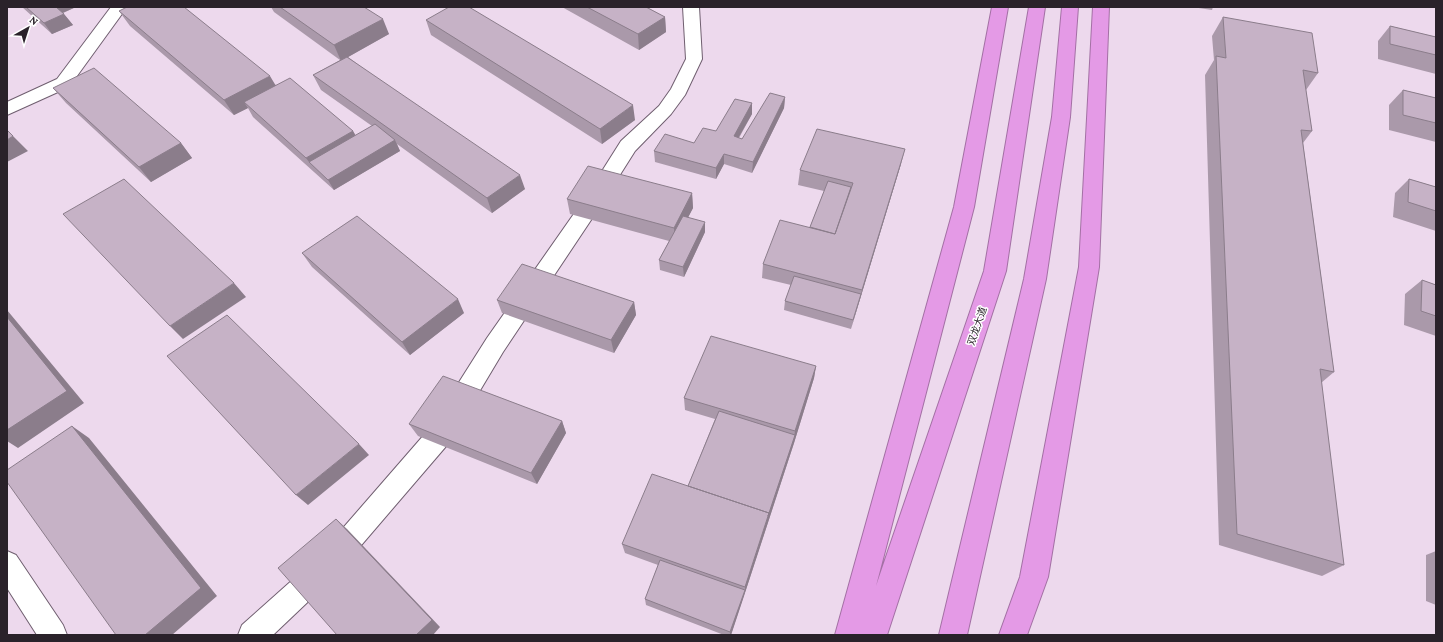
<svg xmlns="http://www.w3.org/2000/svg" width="1443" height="642" font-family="'Crimson Pro','Noto Sans SC',serif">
	<rect width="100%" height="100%" fill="#edd9ed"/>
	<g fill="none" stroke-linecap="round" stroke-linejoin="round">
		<defs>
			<path id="minor" d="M111,7H127L69,87L7,115V102L57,79Z
				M683,7H699L702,59L685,95L671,114L635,151L599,208L503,352L448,444L334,577L273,635H238L242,625L316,559L430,428L487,338L585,198L621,141L659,106L671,89L686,59Z
				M7,551L16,555L63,625L67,635H37L7,588Z"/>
			<path id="highway" d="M992,7H1008L974,207L876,586L984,271L1029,7H1045L1006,271L887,635H835L954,207Z
				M1062,7H1078L1070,117L1046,279L967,635H939L1024,279L1052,117Z
				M1093,7H1109L1099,267L1048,577L1027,635H999L1020,577L1079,267Z"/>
		</defs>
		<use href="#minor" stroke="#6f5e6f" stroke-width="2"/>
		<use href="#highway" stroke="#a370a4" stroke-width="2"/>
		<use href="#minor" fill="#fff" fill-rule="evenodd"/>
		<use href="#highway" fill="#e49ae6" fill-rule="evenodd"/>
	</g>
	<path fill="#a9a" d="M22,7H76L63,13L73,25L52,34Z
		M271,7H364L389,34L348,57L525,189L492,213L397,144L400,151L334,190L253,117L248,108L234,115L130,26L119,11L276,85L353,131L356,136L372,126L321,90L313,75L340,60L274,12Z
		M562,7H646L665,17L666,32L639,50Z
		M1192,7H1213L1212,10Z
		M1223,17L1318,73L1306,90L1312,131L1303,143L1334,372L1321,383L1344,565L1322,576L1219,545L1205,75L1214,60L1212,36Z
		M426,20L635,120L602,144L431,35Z
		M1390,26L1436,37V74L1378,59V41Z
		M53,88L181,143L192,158L151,182L66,103Z
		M1403,90L1436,98V142L1389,130V105Z
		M785,97L784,108L752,173L724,164L716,179L655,162L654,151L694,143L716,131L752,103V114L739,138L742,139Z
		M901,164L851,329L784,310L785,301L791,285L762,278L763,264L810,227L824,191L798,185L800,170Z
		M1409,179L1436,187V231L1393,217L1395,193Z
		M692,193L693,208L688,217L705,232L684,277L660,270L659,260L669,241L570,214L567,199Z
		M302,253L464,313L410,355L312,267Z
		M1422,280L1436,285V336L1404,325L1405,294Z
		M497,300L634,302L636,315L614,353L502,313Z
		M816,366L814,378L794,443L731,635H724L646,605L645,599L658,565L625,553L622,544L688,486L715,419L685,410L684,398Z
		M562,421L566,433L537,484L418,436L409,424Z
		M1436,551V605L1426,601V555Z"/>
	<path fill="#8b7d8b" d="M55,7H76L60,14Z
		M64,14L73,25L52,34L44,23Z
		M665,17L666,32L639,50L638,34Z
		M383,19L389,34L341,61L334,45Z
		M270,76L279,91L244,102L248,108L234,115L224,100Z
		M785,97L784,108L752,173L753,162Z
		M752,103V114L733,147L734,136Z
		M633,105L635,120L602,144L600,129Z
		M353,131L361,146L309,162L306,158Z
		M13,136L28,151L7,162V140Z
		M395,140L400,151L334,190L328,180Z
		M181,143L192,158L151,182L139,167Z
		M905,149L901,164L851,329L862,290Z
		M724,154V164L716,179V168Z
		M520,175L525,189L492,213L487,198Z
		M692,193L693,208L675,243L674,228Z
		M705,222V232L684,277L683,267Z
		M234,283L246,297L183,339L170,326Z
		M458,299L464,313L410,355L402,342Z
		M634,302L636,315L614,353L611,340Z
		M7,310L84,403L18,448L7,441Z
		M816,366L814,378L794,443L744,596L731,635H730V632L745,590V587L769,513L794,438L795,431Z
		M562,421L566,433L537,484L531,473Z
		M72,426L89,438L217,596L172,635H145Z
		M359,444L369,455L308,505L296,495Z
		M336,519L347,529L440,627L433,635H416Z"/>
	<path fill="#c6b2c6" stroke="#8b7d8b" d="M26,7H56L64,14L44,23Z
		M127,7H184L270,76L224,100L119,11Z
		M280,7H364L383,19L334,45Z
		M449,7H469L633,105L600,129L426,20Z
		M587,7H646L665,17L638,34Z
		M1223,17L1312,33L1318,73L1303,70L1312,131L1301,130L1334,372L1320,369L1344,565L1237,534L1216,56L1226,58Z
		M1390,26L1436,37V55L1390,44Z
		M347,57L520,175L487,198L313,75Z
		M94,68L181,143L139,167L53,88Z
		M290,78L353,131L306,158L244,102Z
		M1403,90L1436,98V123L1403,115Z
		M770,93L785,97L753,162L724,154L716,168L654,151L665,134L694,143L703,128L716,131L735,99L752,103L734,136L742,139Z
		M375,124L395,140L328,180L309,162Z
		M817,129L905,149L862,290L763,264L780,220L835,234L853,183L800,170Z
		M7,130L13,136L7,140Z
		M588,166L692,193L674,228L567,199Z
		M124,179L234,283L170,326L63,214Z
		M1409,179L1436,187V211L1408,202Z
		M828,181L851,187L835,234L810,227Z
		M357,216L458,299L402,342L302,253Z
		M683,216L705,222L683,267L659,260Z
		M522,264L634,302L611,340L497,300Z
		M794,276L861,294L853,320L785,301Z
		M1422,280L1436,285V316L1421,311Z
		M227,315L359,444L296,495L167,356Z
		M7,317L67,391L7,430Z
		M711,336L816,366L795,431L684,398Z
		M443,376L562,421L531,473L409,424Z
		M719,411L795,435L768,516L769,513L688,486Z
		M72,426L201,588L145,635H116L7,482V470Z
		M652,474L769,513L745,587L622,544Z
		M336,519L432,620L416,635H337L278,568Z
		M660,560L745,590L730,632L645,599Z"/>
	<g text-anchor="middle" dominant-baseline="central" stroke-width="3" stroke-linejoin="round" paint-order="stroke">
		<g font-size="10" fill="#2a222a" stroke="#fff">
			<text transform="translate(977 326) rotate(-71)">双龙大道</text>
		</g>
	</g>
	<rect width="1443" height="642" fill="none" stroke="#2a222a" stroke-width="16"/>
	<g transform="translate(28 28) rotate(39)" stroke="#ffffff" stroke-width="3" paint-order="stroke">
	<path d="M0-3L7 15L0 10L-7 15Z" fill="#2a222a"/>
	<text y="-6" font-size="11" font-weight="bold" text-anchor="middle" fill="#2a222a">N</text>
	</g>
</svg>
